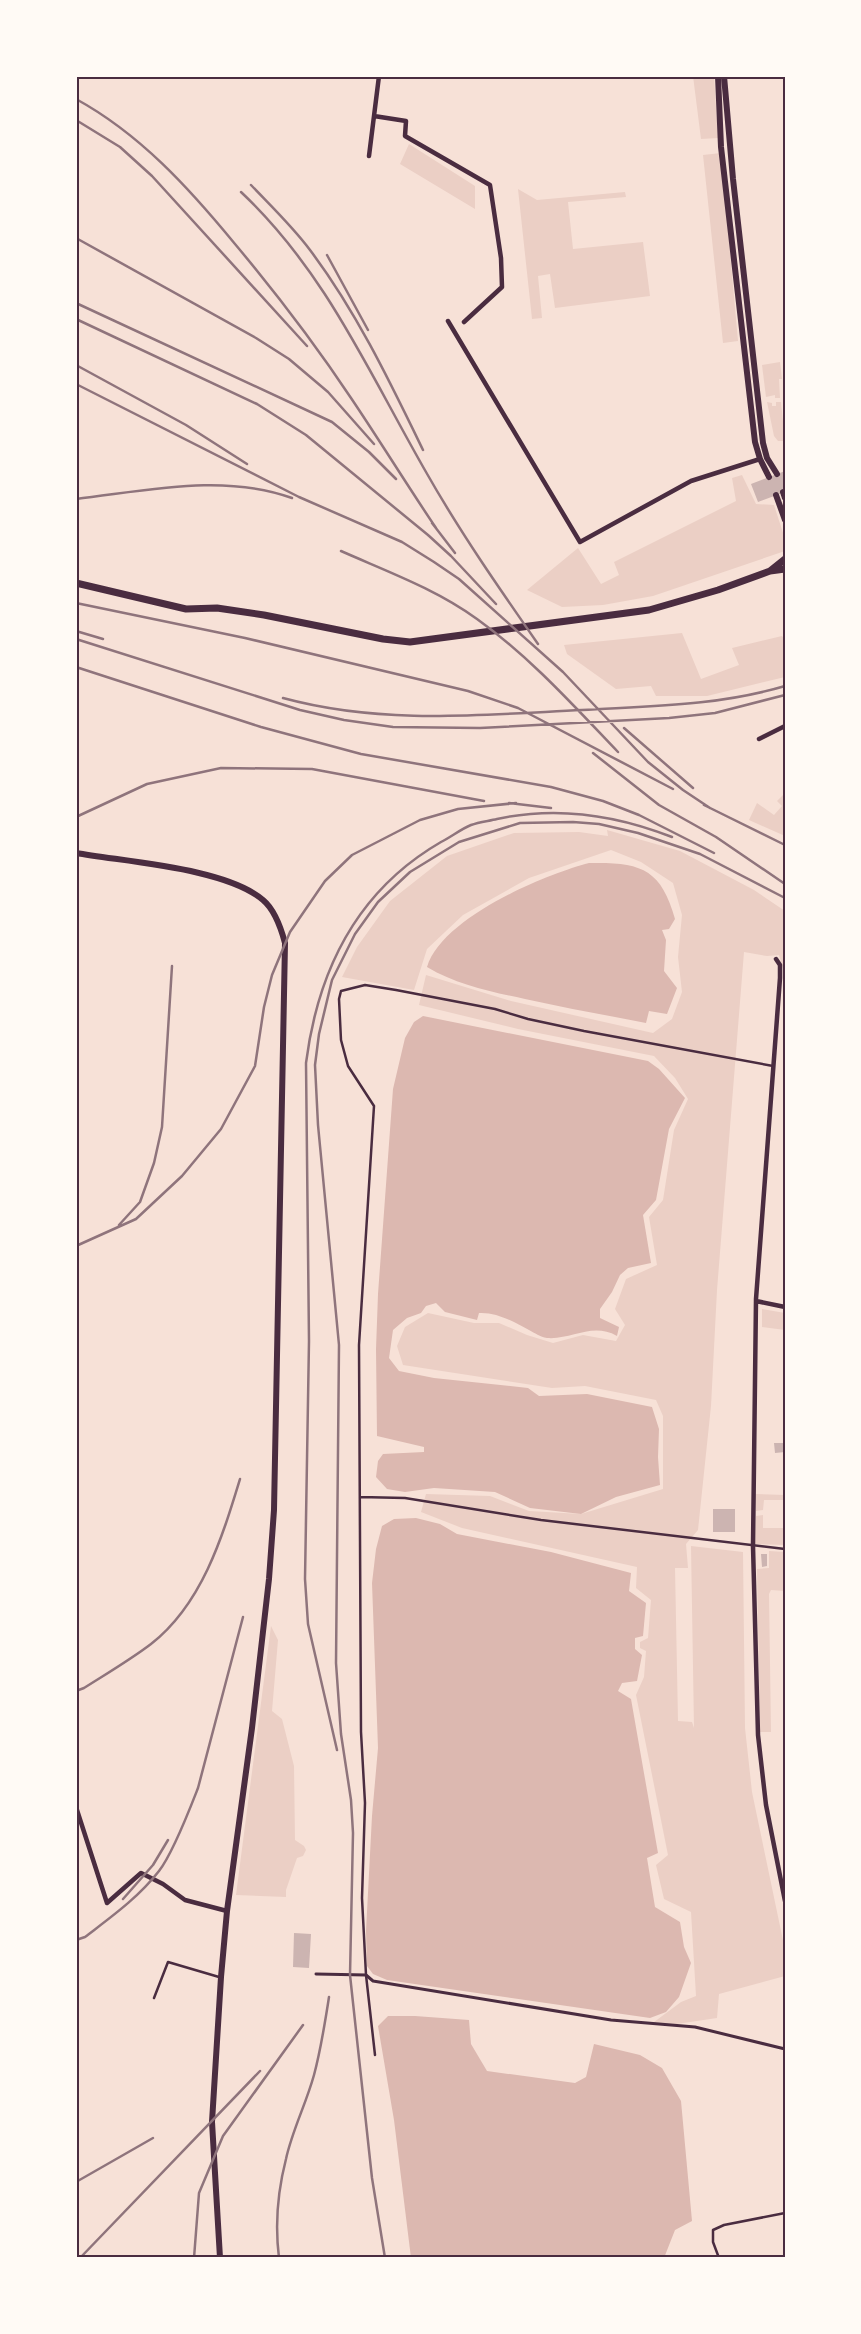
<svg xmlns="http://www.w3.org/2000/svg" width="861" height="2334" font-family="'DM Sans',sans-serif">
	<rect width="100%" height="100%" fill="#f7e1d7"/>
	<path fill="#ebcfc5" d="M693,76H714L718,138L701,139Z
		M409,144L475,186V209L400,164Z
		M721,153L738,341L723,343L703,155Z
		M518,189L537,200L625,192L626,197L568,202L573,249L643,242L650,296L555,308L550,274L538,276L542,318L532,319Z
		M780,362L782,379H779L780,398H775V395L766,397L762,365Z
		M767,402L772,403V406H776V402H781L785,441H778L774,436Z
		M742,475L756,504L774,505L785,539V551L653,596L603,605L562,607L527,590L578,548L601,584L619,575L614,562L736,501L732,478Z
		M682,633L701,679L739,665L732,648L782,636L785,640V677L707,696H656L651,686L616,689L567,654L564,645Z
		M785,793V836L749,820L757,803L774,815L782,806L777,801Z
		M607,830L680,851L754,890L785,911V976L779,955L767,956L744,952L717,1290L711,1406L698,1530L686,1544L688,1568H675L678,1721L692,1722L694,1728L691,1546L743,1552L745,1728L752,1792L785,1950V1976L719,1994L717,2018L670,2025H650L681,2002L696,1996L691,1912L664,1899L656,1865L668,1855L636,1695L644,1677L646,1651L640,1648V1642L648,1638L651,1600L636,1588L637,1567L462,1528L421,1512L426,1494L490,1496L529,1511L581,1514L663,1489V1416L656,1400L585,1386L552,1388L403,1365L397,1346L405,1327L428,1313L474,1323H499L527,1335L553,1343L583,1335L616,1341L625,1325L615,1309L626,1279L657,1265L649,1217L663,1200L674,1130L688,1099L675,1078L654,1056L518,1029L419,1005L426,975L511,1001L653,1033L672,1019L682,992L678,957L682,915L673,883L641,862L611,850L529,878L463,915L427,949L414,990L342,977L357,947L390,901L447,856L514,833L579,832L608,836Z
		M762,1309L785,1313V1330L762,1327Z
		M755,1494L785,1495V1545L755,1544L756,1516L763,1515V1528H783V1500H764L763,1510L756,1511Z
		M769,1551L785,1552V1591L771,1590L769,1594L771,1732H760L757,1569L769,1568Z
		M271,1626L278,1640L272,1711L282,1719L294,1766L295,1840L304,1846L306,1850L303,1856L297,1858L286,1890V1897L236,1895Z"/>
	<path fill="#dcb8b0" d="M589,863C640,862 661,868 675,919L669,929L662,930L666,940L664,971L677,988L667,1014L649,1011L646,1023C606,1015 565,1008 525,999C492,992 457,985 427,967C442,918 543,875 589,863Z
		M423,1016L648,1061L659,1069L685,1098L669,1129L656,1200L643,1215L651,1263L628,1268L620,1275L612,1292L600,1309V1318L619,1327L617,1336C592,1322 572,1340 547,1338C540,1337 535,1333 529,1330C514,1322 497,1312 479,1313L477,1320L445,1312L436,1303L426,1306L421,1313L407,1318L393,1330L389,1358L399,1371L434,1378L528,1388L539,1396L587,1394L652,1407L659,1429L658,1457L660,1485L616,1497L581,1514L530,1508L495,1492L434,1488L405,1492L387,1489L376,1477L378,1461L383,1454L424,1452V1447L377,1436L376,1349L378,1294L393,1089L405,1038L414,1022Z
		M416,1518L440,1524L457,1534L551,1552L631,1573L629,1591L646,1603L643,1636L635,1638V1649L642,1655L637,1681L622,1683L618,1691L631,1699L658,1853L647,1858L655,1907L680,1922L684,1947L691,1963L679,1997L666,2012L650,2018L387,1980L373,1974L367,1966L366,1931L372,1816L378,1748L372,1583L376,1549L382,1526L394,1519Z
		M388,2016H415L469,2020L471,2044L487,2071L575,2083L586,2077L594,2044L640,2055L662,2068L681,2101L692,2221L675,2230L664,2258H411L394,2120L378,2026Z"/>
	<path fill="#ccb4b1" d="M785,471V492L758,502L751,484Z
		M774,1443H785V1452L775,1453Z
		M713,1509H735V1532H713Z
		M761,1554H767V1566L762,1567Z
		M294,1933L311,1934L309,1968L293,1967Z"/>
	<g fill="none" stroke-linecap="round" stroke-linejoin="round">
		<path stroke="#4a2c40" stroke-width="2.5" d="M360,1497L405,1498L541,1520L785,1549
			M154,1998L168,1962L219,1977
			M375,2055L366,1975L362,1898L365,1803L361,1732L359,1345L374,1106L348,1066L341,1040L339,999L341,991L365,985L396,990L495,1009L528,1019L584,1031L773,1066
			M719,2258L713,2242V2230L724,2225L785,2213"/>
		<path stroke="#4a2c40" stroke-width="3" d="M316,1974L366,1975L373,1981L611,2020L695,2027L785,2049"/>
		<path stroke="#4a2c40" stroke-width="4.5" d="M374,116L406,121L405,136L490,185L501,258L502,287L464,322
			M369,156L379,76
			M448,321L580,542L691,481L760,459
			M759,739L785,726
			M776,959L780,965V978L756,1299L753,1546L758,1735L766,1805L785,1901
			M756,1301L785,1307
			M76,1807L107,1903L141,1873L163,1884L185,1900L227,1911"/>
		<path stroke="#4a2c40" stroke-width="6" d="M718,76L721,147L755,442L760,459L769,477
			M724,76L733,179L763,443L767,458L777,474
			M783,492L785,498
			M776,495L785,520
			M76,853C126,862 226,868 263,900C275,910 281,928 285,943L274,1510L269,1579L252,1728L227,1911L221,1977L212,2122L220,2258"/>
		<path stroke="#4a2c40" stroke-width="7" d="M770,571L785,559
			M76,583L186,609L217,608L264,615L383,639L410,642L649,610L718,590L770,571L785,569"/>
		<path stroke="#8f747c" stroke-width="2.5" d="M76,99C140,134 189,188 235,244C276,293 315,344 351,398C380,441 407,485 436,528
			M76,120L120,147L152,176L307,346
			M251,185C271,206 293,227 310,250C356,311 390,382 423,450
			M241,192C326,272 369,373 426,472C460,532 499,588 538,644
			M76,238L256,338L289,359L328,392L374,444
			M327,255L368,330
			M76,303L332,422L369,452L396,479
			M76,319L257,404L306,435L428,535L451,556L496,604
			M76,365L186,425L247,464
			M76,384L299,497L402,542L434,562L459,579L563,672L648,762L683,790L710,808
			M76,499C146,491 223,473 292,498
			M432,523L455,553
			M341,551C386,571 436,589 477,619C530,657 573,705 618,752
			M76,603L245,638L468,691L518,708L673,789
			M76,631L103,639
			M76,639L300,710L344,720L393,727L480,728L669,718L715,713L785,695
			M76,667L261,727L361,754L551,787L603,801L639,815L714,853
			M283,698C382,725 481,715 582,710C650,706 718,706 785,686
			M624,728L693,788
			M593,753L659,805L716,837L785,884
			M509,803L551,808
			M704,805L785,845
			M76,817L147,784L221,768L312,769L484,801
			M119,1225L140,1202L154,1163L162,1127L172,966
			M76,1246L136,1219L182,1176L221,1129L255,1066L264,1007L272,975L290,932L325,881L352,855L420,820L458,809L516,803
			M76,1691L84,1688C106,1674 130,1660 151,1644C202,1604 222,1538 240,1479
			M337,1750L308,1624L305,1579L309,1341L306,1063C318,969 358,890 441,842C451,837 461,829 471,825C479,822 489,821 497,819C556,806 616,815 672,837
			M123,1899L153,1865L168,1840
			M76,1940L85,1937C111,1917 138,1898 159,1871C173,1853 189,1811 198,1788L243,1617
			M76,2182L153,2138
			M80,2258L260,2071
			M194,2258L199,2193L223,2136L303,2025
			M279,2258C275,2226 278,2190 286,2159C292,2131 306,2104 314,2075C321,2049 325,2023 329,1997
			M385,2258L372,2178L350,1975L353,1833L351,1800L341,1734L336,1663L339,1345L318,1125L315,1065L319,1034L332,980L355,934L378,902L410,872L459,842L520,823L573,822L599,824L638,833L700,854L785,898"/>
	</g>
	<rect width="861" height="2334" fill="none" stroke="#fffaf5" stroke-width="155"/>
	<rect x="78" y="78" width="706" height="2178" fill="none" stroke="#4a2c40" stroke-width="2"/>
</svg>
